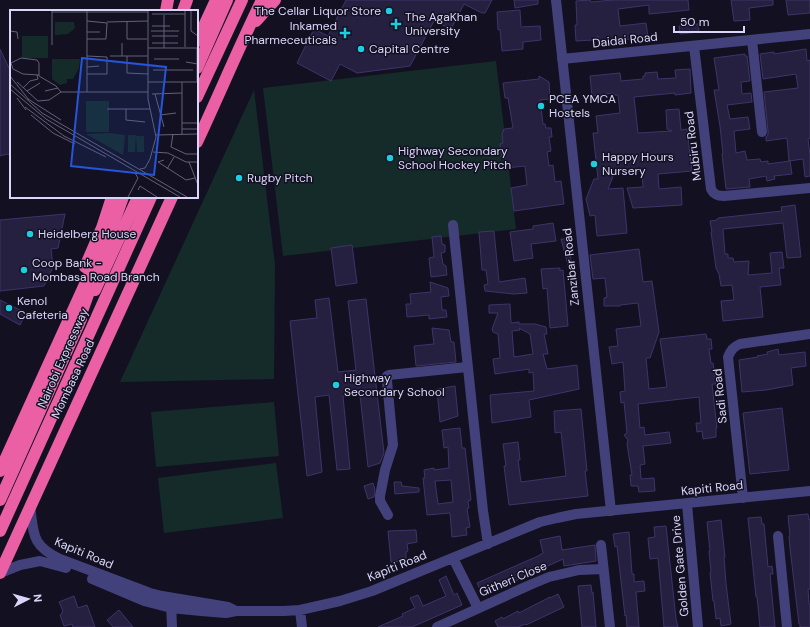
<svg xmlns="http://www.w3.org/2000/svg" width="810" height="627" font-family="'DM Sans',sans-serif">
	<rect width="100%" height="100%" fill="#131121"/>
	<path fill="#142b2a" d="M496,61L516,229L283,256L263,88Z
		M254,90L275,265L274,379L120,382Z
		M274,402L279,456L156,467L151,412Z
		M276,463L283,518L164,533L158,478Z"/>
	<path fill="#251f40" stroke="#3e3469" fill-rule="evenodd" d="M346,0H492L485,13H482L464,4L451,29L434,21L410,66L357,73L340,64L331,81L297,63L314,29L328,36Z
		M514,0H538V4L515,8Z
		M590,0L591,2L613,0H688L689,10L649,14V5L618,9L620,26L646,23L648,37L621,40V44L599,46L598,36L593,40L576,41L575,25H577L576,1Z
		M731,0H773V5L749,8L750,20L734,21Z
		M786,0H810V13L788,15Z
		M520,10L521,27L540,26L541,40L523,42V49L502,51L500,29L498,30L497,12Z
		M698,24L699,32L680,34L679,26Z
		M0,49L9,68L11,69V155L7,154L0,156Z
		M806,49L807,61L810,60V138L808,139L810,156V176L805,177L803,159L789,161L787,138L766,141V137L768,135V131L764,92L798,88L796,74L763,79L760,54L774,52V54Z
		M745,54V56H747L750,81L741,82L742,94L751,93L752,102L727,105L730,119L748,117L750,129L734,131L736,153L745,151L747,160L760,159L761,162L768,161V164L790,161L792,174L774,176L775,179L767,181L766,176L749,179L750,187L726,189L722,154H723L720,126L714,90H719L714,58Z
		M690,69L691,93L675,95V93L634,97L638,133L672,131L667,129L666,110L679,109L681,130L687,129L692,171L658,174L659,189L681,187L682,205L633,208L627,188L643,187L642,171L614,174L608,189L623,188L627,233L597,236L595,215L590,216L586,199L594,179H598L593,133H598L596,116L620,113L618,95H613V93L592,96L590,76L620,73L621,81L643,79V76H645V73L657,72L658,79L676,78L675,70Z
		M539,76L549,82L550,99L540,100L543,124H545L546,128H551L552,137H549L551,151L547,152L549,166L553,165L555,182L561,181L564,204L514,211L511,188L527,185L525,166L506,168L505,158H502L500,144L503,143L502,135L504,129L513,128L508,98H505L503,83L539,79Z
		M795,205L801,257L787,258L783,223L723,229L725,254H728V258H733L734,262L749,261L748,275L772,273L770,253L782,252L784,268H779L781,285L760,287L763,317L723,321L721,301L734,300L732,285L721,286L719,274L716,268L711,232H712L710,221L717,220L718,218L782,211L781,207Z
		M65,214L58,248L51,249L53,267L44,286L0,291V220Z
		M553,223L556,241L531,244L533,258L514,261L510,232L533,229V226Z
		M494,231L499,282L525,278L527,293L514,294L485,291L484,285L488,284L486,270H482L479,232Z
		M441,236L442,244L445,245V252L441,253L443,264L446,266L447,275L431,277L429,258L434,257L432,237Z
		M561,239H570L571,265H568Z
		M352,245L357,283L336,286L331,248Z
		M639,249L643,282L652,281L659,332L650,358H646L649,389L667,387L660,339L706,334L707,339H711L712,349H709L711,363H713L716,384H712L717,428H716V437L703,439L702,431L697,432L696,423H701L699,397L638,404L640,428L644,427L645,435L669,432L671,443L643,446L645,464L640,465L641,479L654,478L655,491L639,492L638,486H631L630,475H632L627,444L628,440L624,435L627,433L624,402L621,403L620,392L625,391L623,362L612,364L609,347L618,346L616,329L641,326L638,303L620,305V306H604V298L607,297L605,278L593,279L590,255Z
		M560,268V271L563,270L568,326L550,328L547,288L543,289L541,269Z
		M430,282L448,288L449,296L441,297L442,310H446L447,317L429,319V315L407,317L406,304H411L410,294L431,292Z
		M329,298L338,372L356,370L348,301L366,299L384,453L380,463L368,467L360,395L343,396L350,469L337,470L329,395L315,397L322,472L307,476L290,321L317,318L315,300Z
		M0,300L26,313L20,325L0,314Z
		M510,304L511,323L519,322V324H535L546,327L547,334H544L548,354H543L547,369L577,365L579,389L529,400L531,417L492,423L490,395L534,391L533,372L529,373V369L495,374L493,359L500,358L498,334L493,332L492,329L498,313H489V305ZM519,328L530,334L533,354L514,357L512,331L520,330Z
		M432,328L449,330L451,342H454L456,362L416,366L414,346L434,344Z
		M778,349L779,355L805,352L806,366L791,368L793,385L766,390L742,392L739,360L758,357L757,356L768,354L767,352Z
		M455,386L458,416L440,422L437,389Z
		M782,408L789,470L750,474L743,413Z
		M581,409L587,471H585L588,496L509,505L504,466H506L503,444L518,442L520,460H518L521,482L566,476L561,432L555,433L554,411Z
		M460,428L462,448H465L471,500L468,501L469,508L467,509L470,527L466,528L467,535L452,537L450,513L427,515L423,478H425L424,470L434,468V470L449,468L448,447L444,448L442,430ZM451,480L453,502L438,504L435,481Z
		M394,482H401L402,486L419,488V492L395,494Z
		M373,483L375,490L374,497L368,499L364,486Z
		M808,514L809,520L810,519V589H808L809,604H810V627H800V624H799L790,548L789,536H790L788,516Z
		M761,517L762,524H764L768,567L772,566L773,574H770L775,627H760L757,597H756L748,518Z
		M721,520L725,557H724L726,584L731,624L721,626L720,618L716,619L714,601H713L710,573L711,572L709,551H710L707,522Z
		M666,526L676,619L678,627H664L658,558L650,559L648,538L655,537L654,527Z
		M416,530L417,542L407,544L408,551L406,552V561L391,562L388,531Z
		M629,532L632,574H634V582L644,581L645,591L636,592L639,627H627L626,615L625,616L617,546L615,547L613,534Z
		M560,536L562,550L595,545L596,561L564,566L563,559L483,596L477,583L538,556L543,553L540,540Z
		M446,576L454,595L457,593L462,605L412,627H378L403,616L402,614L415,608L410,598L418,595L423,606L446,596L439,580Z
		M591,585L592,593L593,592L596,627H582L578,586Z
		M558,594L564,607L526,625L525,624L518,627H498L495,621L502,617L503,619L518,611L519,613L550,597V598Z
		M74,596L78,608L87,605L95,627H73L72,624L64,626L60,615L62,614V612L63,611L59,602Z
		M119,610L133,627H113L107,620Z"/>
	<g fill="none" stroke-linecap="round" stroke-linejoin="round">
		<path stroke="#43417b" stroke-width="10" d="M556,0L611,511
			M752,40L762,132
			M694,46L711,189C714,195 718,196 724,196L810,188
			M562,59L810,34
			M453,225L483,511L488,544
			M743,498L728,357C731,350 733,347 740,344L810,334
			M687,504L698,627
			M30,506C34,534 31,545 60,559L150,593L162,596L228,607L236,611H284L300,610L340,601L372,591L540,522L557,518L576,514L810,491
			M388,515L380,501V496L385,470L393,445L387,381V376L389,375L467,367
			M778,536L787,627
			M601,545L610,627
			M453,558L478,608
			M0,573L20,565L40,561L66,568
			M92,579L144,601L171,608L201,611L226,613L236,611
			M171,602L172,627
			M300,610L302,627
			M437,627L532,584L549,577L579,570L603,569"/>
		<path stroke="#eb60a4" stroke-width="12" d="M166,11L168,0
			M183,11L187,0
			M256,21L275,0
			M197,41L216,0
			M197,68L227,0
			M197,97L242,0
			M197,142C219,95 239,47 262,0
			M85,267L102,228L112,197
			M95,290L138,197
			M0,471L96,260
			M0,500L81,319
			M0,531L151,197
			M0,573L172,197"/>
		<path stroke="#eb60a4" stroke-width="12" d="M76,328L123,197"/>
	</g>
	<g fill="#1ccee0" stroke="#131121" stroke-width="1.5">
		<circle cx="389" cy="11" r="4"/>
		<path d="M394 18h4v4h4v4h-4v4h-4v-4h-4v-4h4z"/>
		<path d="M343 27h4v4h4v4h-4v4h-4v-4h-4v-4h4z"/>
		<circle cx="361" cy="49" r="4"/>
		<circle cx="541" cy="106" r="4"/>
		<circle cx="390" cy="158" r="4"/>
		<circle cx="594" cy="164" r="4"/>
		<circle cx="239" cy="178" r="4"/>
		<circle cx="30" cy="234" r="4"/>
		<circle cx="24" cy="270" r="4"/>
		<circle cx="9" cy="308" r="4"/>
		<circle cx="336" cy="385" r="4"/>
	</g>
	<g text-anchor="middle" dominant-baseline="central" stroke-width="3" stroke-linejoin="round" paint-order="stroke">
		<g font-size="12" fill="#dad6fa" stroke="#131121" text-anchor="start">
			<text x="381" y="11" text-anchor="end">The Cellar Liquor Store</text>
			<text x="405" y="17">The AgaKhan<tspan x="405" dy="14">University</tspan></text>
			<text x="337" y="26" text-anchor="end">Inkamed<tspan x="337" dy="14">Pharmeceuticals</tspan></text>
			<text x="369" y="49">Capital Centre</text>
			<text x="549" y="99">PCEA YMCA<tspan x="549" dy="14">Hostels</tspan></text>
			<text x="398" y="151">Highway Secondary<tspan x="398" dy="14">School Hockey Pitch</tspan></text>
			<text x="602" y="157">Happy Hours<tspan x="602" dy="14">Nursery</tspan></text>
			<text x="247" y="178">Rugby Pitch</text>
			<text x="38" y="234">Heidelberg House</text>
			<text x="32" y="263">Coop Bank -<tspan x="32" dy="14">Mombasa Road Branch</tspan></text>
			<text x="17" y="301">Kenol<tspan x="17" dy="14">Cafeteria</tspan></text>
			<text x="344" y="378">Highway<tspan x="344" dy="14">Secondary School</tspan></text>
		</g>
		<g font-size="12" fill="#dad6fa" stroke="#131121">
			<text transform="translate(625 40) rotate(-6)">Daidai Road</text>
			<text transform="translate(693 146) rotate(-97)">Mubiru Road</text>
			<text transform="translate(571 267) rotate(-96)">Zanzibar Road</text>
			<text transform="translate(63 358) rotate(-66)">Nairobi Expressway</text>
			<text transform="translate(73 379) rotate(-65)">Mombasa Road</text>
			<text transform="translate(720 396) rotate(-96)">Sadi Road</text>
			<text transform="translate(712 488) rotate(-6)">Kapiti Road</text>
			<text transform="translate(84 553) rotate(23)">Kapiti Road</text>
			<text transform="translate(397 566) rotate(-22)">Kapiti Road</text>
			<text transform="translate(680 566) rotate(-95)">Golden Gate Drive</text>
			<text transform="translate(513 579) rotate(-23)">Githeri Close</text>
		</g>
	</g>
	<g transform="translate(10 10)">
		<rect width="188" height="188" fill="#131121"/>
		<path d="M45,12H64L65,18L58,24L45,25ZM12,26H38V48H12ZM42,49H70L69,58L63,69H57V73L50,75L42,69ZM76,91H99V122H76ZM100,123L115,125L113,145L76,124ZM118,125H126L125,142H118ZM126,126H134V142H127Z" fill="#142b2a"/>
		<path fill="none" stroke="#636078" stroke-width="1" d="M42,1V35M181,1V21L188,26M42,2H138M142,4H175M97,12L138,11M117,12V29H137M142,16H160M0,21L7,22L8,29M141,21H169M77,22H90M142,26H168M77,29H96L97,13L77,11M112,33V46M142,33H168M175,37V1M138,38H188M154,38V5M77,46L97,47V64H77M100,46H138M117,46V63L138,64M144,49H169M176,52L188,54M77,57L89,56M143,60H183M0,66L19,90M7,72L28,91L39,90L51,82L46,76L29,66V53L27,50L11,48L1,53L3,59L13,64L29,65M138,72H188M172,72V124M187,72V38M0,74L32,103L177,187M13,78L20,71L28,69L27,65M0,79L36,109L170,187M17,81L30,73M35,81L48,78M51,82H138M77,82V1M142,84L172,83M145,84L154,117M7,88L16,100M18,89L51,110M15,97L54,126L96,147M97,99H140M116,99V110L135,112M21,105L43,123L65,134M150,105L166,103M172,113H188M172,119H188M163,124L161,137L176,144H188M146,125L188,124M143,142L158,143L176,152H188M154,150L148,152L176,170L185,168M179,152L188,175M130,159L135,158L140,149L146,127L138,89V1M157,159L164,147M128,180L130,176L147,187M118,187L128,168L125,163"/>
		<path fill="#2655da" fill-opacity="0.15" stroke="#2655da" stroke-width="2" d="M72,48L156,57L144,165L61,156Z"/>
		<rect width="188" height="188" fill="none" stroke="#dad6fa" stroke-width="2"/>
	</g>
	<g transform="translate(28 599) rotate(84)" stroke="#131121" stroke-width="3" paint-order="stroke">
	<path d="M0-3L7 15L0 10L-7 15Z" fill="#dad6fa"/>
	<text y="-6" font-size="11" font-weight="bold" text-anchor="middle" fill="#dad6fa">N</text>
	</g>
	<path d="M674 26v6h70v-6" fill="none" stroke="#dad6fa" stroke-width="2"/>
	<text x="680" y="26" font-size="12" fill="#dad6fa" stroke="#131121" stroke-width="3" paint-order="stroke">50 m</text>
</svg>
